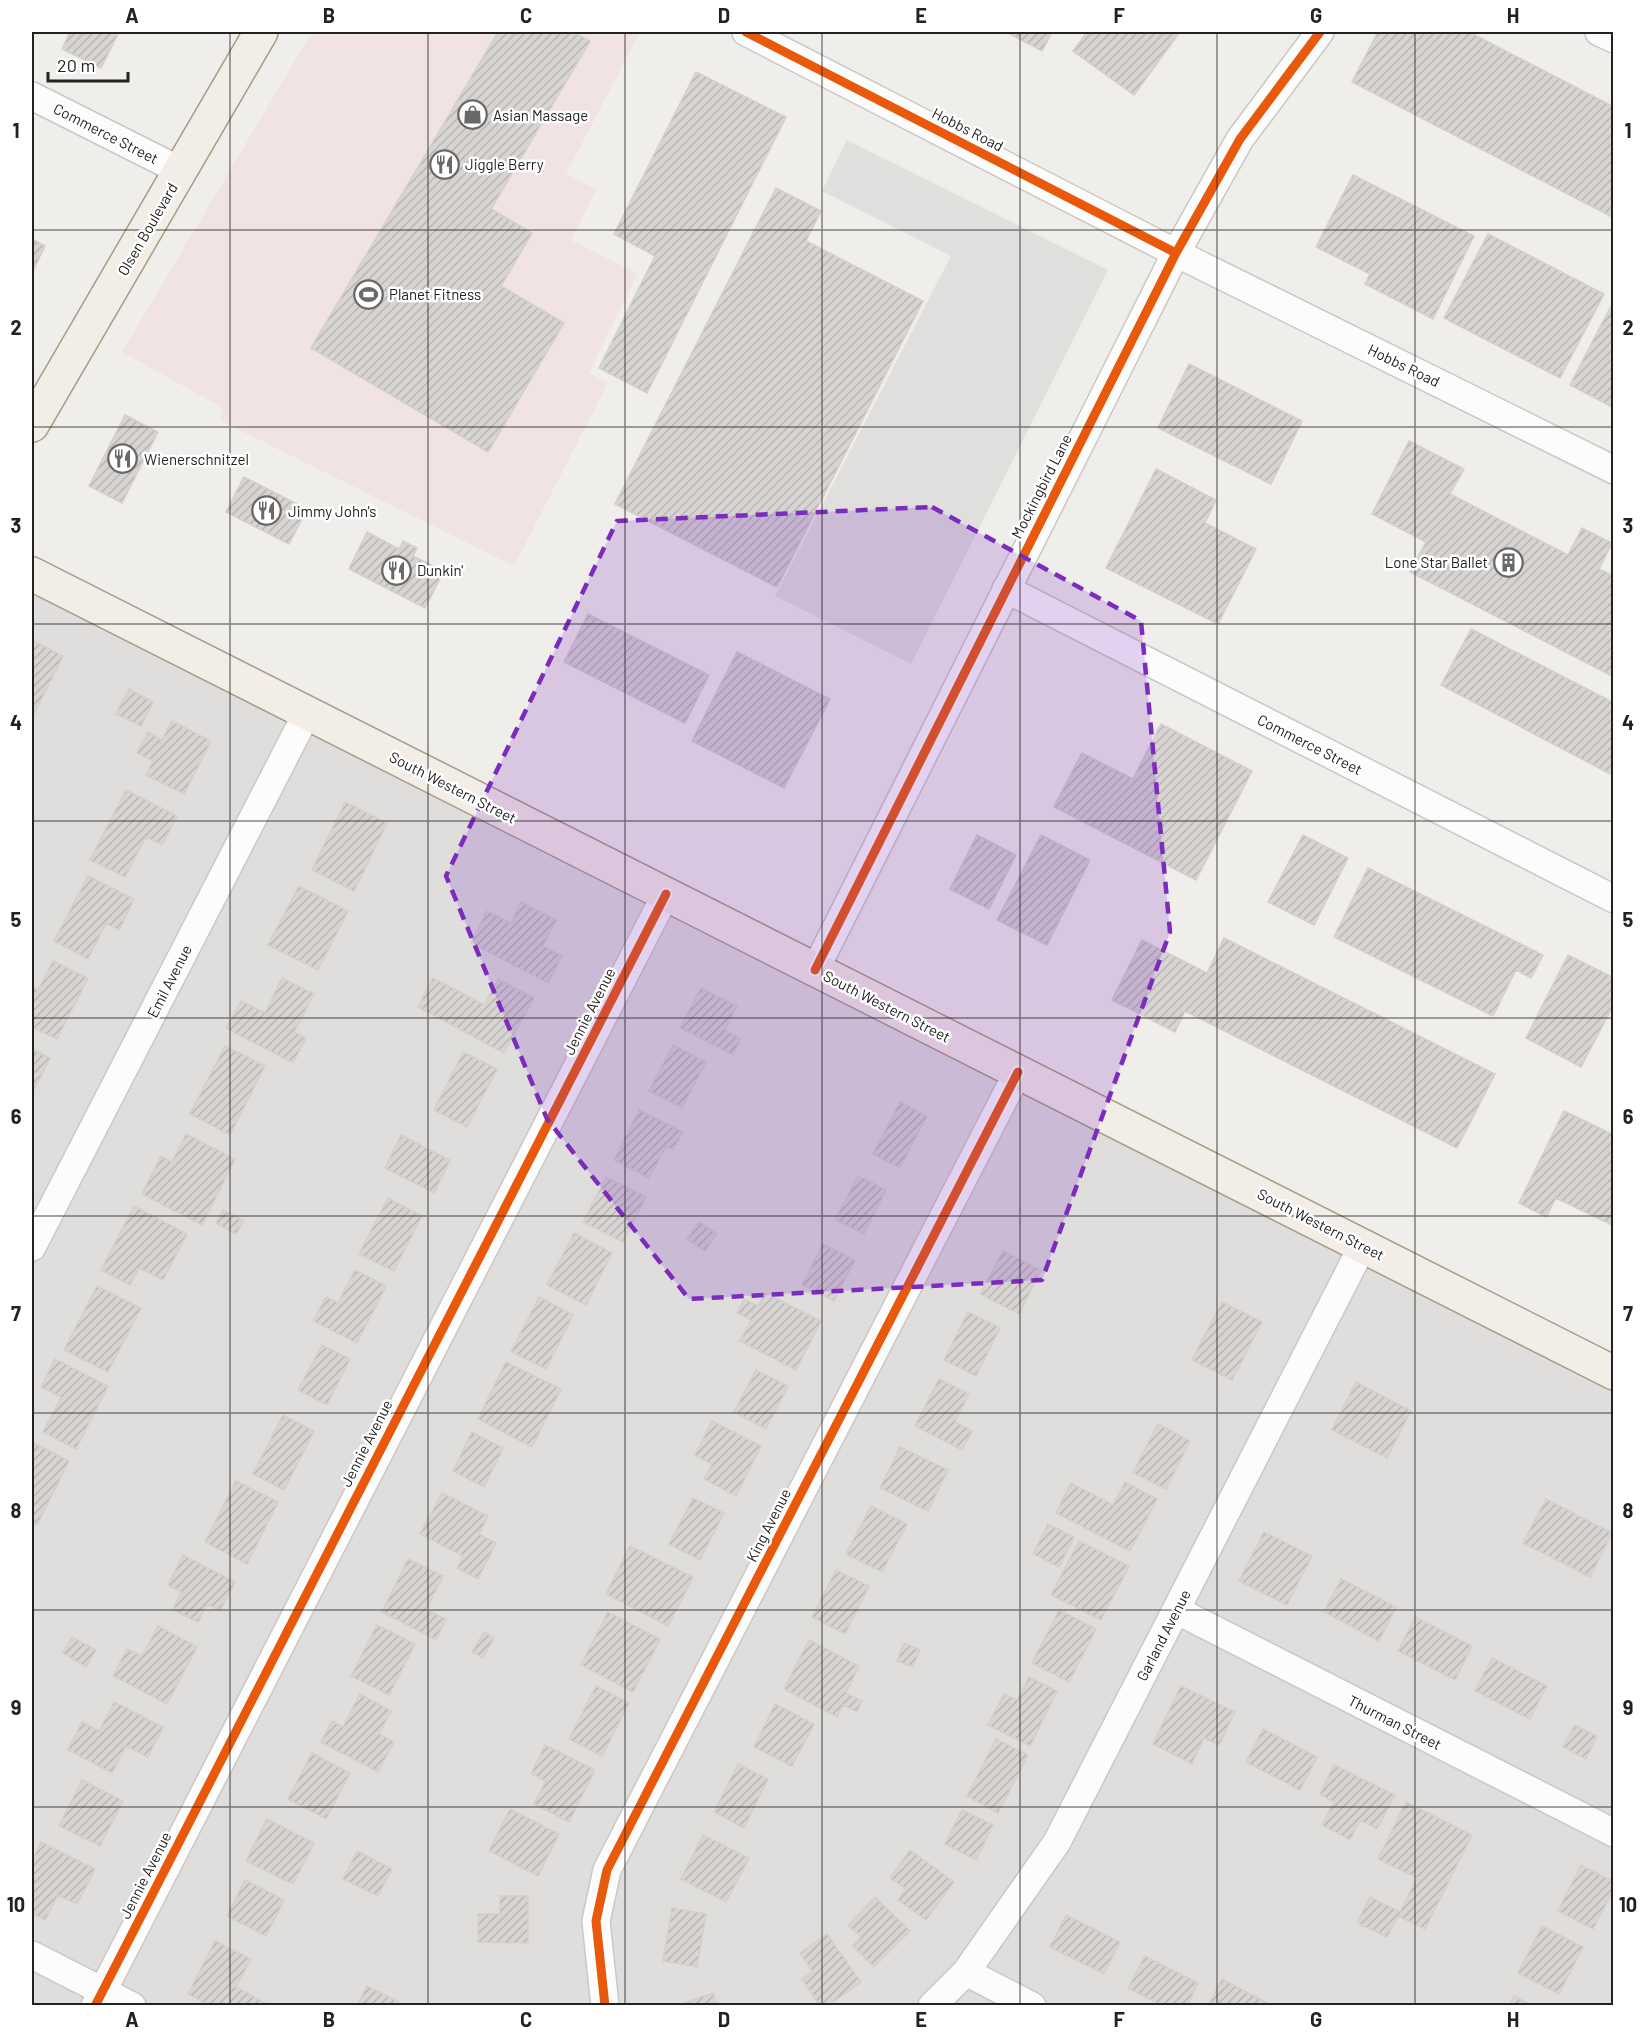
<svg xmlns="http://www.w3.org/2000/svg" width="1645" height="2037" font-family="Barlow,sans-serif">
	<defs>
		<pattern id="building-hatch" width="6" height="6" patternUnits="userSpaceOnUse" patternTransform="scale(1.5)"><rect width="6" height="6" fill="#d7d4d2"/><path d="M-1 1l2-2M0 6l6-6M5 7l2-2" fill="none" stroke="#b8b6b4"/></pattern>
	</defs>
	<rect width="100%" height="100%" fill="#f0eeeb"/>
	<path fill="#dfdedc" d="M32,572L1613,1374V2005H32Z"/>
	<path fill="#f1e3e1" d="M312,32H640L566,174L596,190L571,240L638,274L589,373L608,383L514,566L221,421V407L122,352Z"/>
	<path fill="#e0dfde" d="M847,140L1108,270L911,664L775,596L951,256L822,191Z"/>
	<path fill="url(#building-hatch)" stroke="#d3d0cc" stroke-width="1.5" d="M70,32H119L101,68L62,49Z
		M498,32H573L590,41L491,209L532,233L501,286L564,323L488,452L311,348Z
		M1006,32H1052L1042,51Z
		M1087,32H1180L1134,95L1073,51Z
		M1378,32H1469L1614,107V218L1352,82Z
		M696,72L786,117L647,393L599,368L655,256L614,234Z
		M1353,175L1474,236L1433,319L1365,284L1370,274L1316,247Z
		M776,188L821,211L806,241L923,301L777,587L615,504Z
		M1488,234L1604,294L1560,378L1444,318Z
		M32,239L45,246L32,273Z
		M1614,300V408L1570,385Z
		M1189,364L1302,421L1271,484L1158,428Z
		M125,415L158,432L122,503L89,486Z
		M1409,441L1464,469L1450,494L1568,555L1582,528L1612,543L1599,569L1614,576V669L1610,675L1410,572L1426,542L1372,514Z
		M1156,469L1216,500L1205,523L1256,549L1218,624L1106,568Z
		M244,477L307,509L289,544L226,512Z
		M367,532L399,549L403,541L417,548L413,556L444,571L425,608L349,569Z
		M588,614L709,675L685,723L564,662Z
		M1471,629L1614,703V776L1441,685Z
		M32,640L63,656L32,718Z
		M737,652L830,699L784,788L692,741Z
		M129,689L153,702L141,726L116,714Z
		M172,721L211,741L184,794L146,775L153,761L137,753L148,732L162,740Z
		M1161,724L1252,771L1196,880L1054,807L1082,753L1133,779Z
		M126,790L177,816L162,845L146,837L125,877L90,860Z
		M345,802L387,823L354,891L312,870Z
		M977,835L1016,855L989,909L950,889Z
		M1041,835L1090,860L1047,945L997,920Z
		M1303,835L1348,858L1314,925L1268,902Z
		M1368,868L1543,955L1531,978L1516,970L1493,1016L1334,937Z
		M88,876L134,899L119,930L106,923L88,959L54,941Z
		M299,886L348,911L318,970L268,945Z
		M521,902L556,920L543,946L562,956L548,983L471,943L487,911L511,923Z
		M1224,938L1495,1074L1457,1148L1185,1011L1175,1032L1112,1000L1142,940L1207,973Z
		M1568,955L1614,978V1004L1581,1067L1526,1038Z
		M53,961L88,978L57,1039L32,1027V986L38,990Z
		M282,978L314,994L294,1032L306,1038L293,1063L226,1028L241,1001L265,1013Z
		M433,978L484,1005L498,979L534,998L504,1053L418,1007Z
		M701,988L737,1006L725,1030L741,1039L733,1055L680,1028Z
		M673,1045L706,1062L682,1108L649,1091Z
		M225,1046L265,1066L230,1135L190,1114Z
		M32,1049L50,1058L35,1088L32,1087Z
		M463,1052L497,1069L467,1127L434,1110Z
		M900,1102L927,1116L900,1168L873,1154Z
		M639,1110L683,1132L673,1150L666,1146L649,1178L614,1160Z
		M1564,1111L1614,1135V1226L1556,1198L1546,1217L1519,1203Z
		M186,1134L235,1159L202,1225L142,1194L161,1156L172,1162Z
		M401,1135L450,1160L434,1193L385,1168Z
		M858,1176L886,1190L864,1234L835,1220Z
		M606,1177L646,1197L623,1242L583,1222Z
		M388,1198L422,1216L394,1271L359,1254Z
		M134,1206L187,1234L163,1280L139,1268L130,1285L101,1270Z
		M223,1210L244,1221L236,1234L216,1223Z
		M699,1222L717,1234L705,1251L687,1239Z
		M574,1233L612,1253L586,1305L547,1285Z
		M823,1244L855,1260L834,1301L802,1285Z
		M1003,1251L1041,1270L1019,1314L980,1294Z
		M355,1270L386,1286L357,1343L313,1321L326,1297L338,1303Z
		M97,1286L141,1308L108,1372L64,1350Z
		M765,1293L821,1321L796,1370L740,1341L751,1320L737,1313L744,1299L758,1306Z
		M539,1297L573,1315L546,1369L511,1352Z
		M1222,1302L1262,1322L1232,1380L1192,1360Z
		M968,1312L1000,1328L976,1376L944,1360Z
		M322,1345L350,1359L327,1405L298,1390Z
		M55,1359L108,1386L76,1449L43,1432L61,1397L41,1387Z
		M506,1362L561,1389L532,1447L478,1419Z
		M756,1370L788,1386L766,1429L734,1412Z
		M939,1379L969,1394L955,1422L972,1431L962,1450L915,1426Z
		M1356,1382L1411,1411L1387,1458L1332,1430Z
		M283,1415L314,1431L284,1490L253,1474Z
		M712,1421L761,1446L736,1496L704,1479L712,1464L695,1455Z
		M1158,1424L1190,1441L1166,1489L1133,1473Z
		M472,1432L503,1448L484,1487L453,1471Z
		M32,1442L69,1461L37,1525L32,1522Z
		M900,1447L948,1470L928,1511L880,1488Z
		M236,1481L278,1502L247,1564L205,1542Z
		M1125,1482L1157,1499L1130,1551L1056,1513L1071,1483L1113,1505Z
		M442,1493L488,1516L479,1534L496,1543L478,1579L457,1568L463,1556L420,1534Z
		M693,1498L724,1513L700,1560L669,1544Z
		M1546,1499L1612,1533L1590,1577L1523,1543Z
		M871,1506L907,1524L882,1572L846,1554Z
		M1048,1524L1074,1537L1059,1567L1033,1554Z
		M1264,1532L1312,1556L1287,1605L1239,1581Z
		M1079,1541L1129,1566L1101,1620L1051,1595Z
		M630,1546L693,1577L668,1626L606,1594Z
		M183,1555L235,1582L220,1611L207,1604L198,1622L173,1610L181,1592L168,1585Z
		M408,1559L443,1576L426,1610L446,1619L436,1640L382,1612Z
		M836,1570L869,1586L845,1634L812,1617Z
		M1341,1579L1396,1607L1379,1641L1324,1612Z
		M1059,1610L1096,1629L1069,1682L1032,1663Z
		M608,1612L660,1639L633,1692L581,1665Z
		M1415,1617L1472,1646L1455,1680L1398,1651Z
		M377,1625L415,1644L389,1695L351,1676Z
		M158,1626L197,1647L167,1704L113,1676L127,1649L142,1656Z
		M484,1632L494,1638L483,1658L472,1652Z
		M72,1637L96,1650L86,1667L63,1653Z
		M809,1640L859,1666L846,1693L862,1701L857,1712L843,1705L837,1717L784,1689Z
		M904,1643L920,1650L913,1667L897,1661Z
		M1492,1658L1547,1686L1530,1719L1475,1691Z
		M1029,1677L1057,1691L1030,1746L988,1725L1004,1694L1017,1700Z
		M596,1686L629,1703L602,1756L569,1739Z
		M1181,1686L1235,1712L1219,1745L1204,1738L1192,1764L1153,1744Z
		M360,1694L391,1711L379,1734L394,1742L378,1772L321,1742L332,1721L343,1727Z
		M114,1702L163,1727L148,1757L126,1746L112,1773L68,1750L82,1722L99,1731Z
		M775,1704L814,1724L792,1766L754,1747Z
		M1575,1725L1597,1736L1586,1759L1563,1747Z
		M1263,1729L1317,1757L1300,1790L1246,1762Z
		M996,1739L1028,1755L998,1813L967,1796Z
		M545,1745L595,1770L569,1822L534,1804L546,1781L531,1774Z
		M312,1753L350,1773L326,1819L288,1799Z
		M738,1764L768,1779L744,1828L714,1812Z
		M1334,1765L1395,1795L1377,1829L1360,1820L1350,1840L1322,1825L1334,1802L1320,1794Z
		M82,1780L123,1801L100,1846L59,1826Z
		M1406,1802L1472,1835L1425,1929L1398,1916L1387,1937L1357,1923L1370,1897L1400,1912L1417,1878L1378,1859Z
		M510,1809L559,1834L538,1876L489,1851Z
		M962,1810L993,1825L976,1860L945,1844Z
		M267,1819L314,1843L293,1884L246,1861Z
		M703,1835L749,1858L726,1902L681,1879Z
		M41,1842L95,1869L77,1904L58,1895L45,1920L32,1913V1861Z
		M910,1850L954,1882L926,1920L898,1900L906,1889L890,1878Z
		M357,1851L392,1869L378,1896L343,1879Z
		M1581,1865L1614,1882V1889L1593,1929L1558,1911Z
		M245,1880L284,1900L266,1936L227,1916Z
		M500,1896H528V1943L478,1942V1914H500Z
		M875,1897L910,1931L874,1967L853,1946L861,1937L848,1925Z
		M672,1908L706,1914L697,1967L663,1961Z
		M1066,1915L1120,1942L1104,1974L1050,1947Z
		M1542,1926L1583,1947L1559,1994L1518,1973Z
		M827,1934L861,1982L827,2006H820L802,1979L813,1972L800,1953Z
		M215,1941L251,1959L236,1987L271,2006H210L188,1994Z
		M1145,1956L1198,1983L1187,2006H1163L1128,1988Z
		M1222,1979L1273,2006H1208Z
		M367,1986L399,2002L397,2006H357Z
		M713,1993L717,2006H676Z
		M1514,1996L1533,2006H1509Z"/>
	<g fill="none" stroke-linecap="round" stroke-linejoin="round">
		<defs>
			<path id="minor" d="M746,32L1176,253L1614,470
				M1599,32L1614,39
				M32,96L181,171
				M1006,589L1614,899
				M815,970L1176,253L1240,139L1320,32
				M32,1247L306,715
				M1176,1610L1614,1833
				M32,1955L132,2006
				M966,1972L1032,2006
				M95,2006L666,894
				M605,2006L596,1921L607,1870L1018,1072
				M932,2006L966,1972L1057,1842L1363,1245"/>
			<path id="major" d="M32,425L261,32
				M32,574L1614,1373"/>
		</defs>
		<use href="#minor" stroke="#c9c8c7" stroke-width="30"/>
		<use href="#major" stroke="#a79c86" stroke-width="36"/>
		<use href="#minor" stroke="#fdfcfc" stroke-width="27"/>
		<use href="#major" stroke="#f3ede7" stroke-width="33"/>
		<defs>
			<path id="cycleway" d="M746,32L1176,253
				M815,970L1176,253L1240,139L1320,32
				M95,2006L666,894
				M605,2006L596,1921L607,1870L1018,1072"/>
		</defs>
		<use href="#cycleway" stroke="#fff" stroke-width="13"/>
		<use href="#cycleway" stroke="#e8590c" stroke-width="9"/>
	</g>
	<path fill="#7b2cbf" fill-opacity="0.2" stroke="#7b2cbf" stroke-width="4.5" stroke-dasharray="12 8" stroke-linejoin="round" d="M932,507L1141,621L1170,932L1042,1280L689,1299L547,1119L446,876L617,521Z"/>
	<path fill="none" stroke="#222" stroke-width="1.5" stroke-opacity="0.55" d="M230,32V2006M428,32V2006M625,32V2006M822,32V2006M1020,32V2006M1217,32V2006M1415,32V2006M32,230H1614M32,427H1614M32,624H1614M32,821H1614M32,1018H1614M32,1216H1614M32,1413H1614M32,1610H1614M32,1807H1614"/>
	<defs>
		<symbol id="shop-ring" viewBox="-11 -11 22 22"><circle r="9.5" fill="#fff" stroke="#6a6968" stroke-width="1.5"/><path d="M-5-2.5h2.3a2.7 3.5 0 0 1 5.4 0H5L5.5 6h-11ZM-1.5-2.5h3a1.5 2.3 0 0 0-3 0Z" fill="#6a6968"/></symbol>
		<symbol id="restaurant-ring" viewBox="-11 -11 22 22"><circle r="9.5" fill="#fff" stroke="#6a6968" stroke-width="1.5"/><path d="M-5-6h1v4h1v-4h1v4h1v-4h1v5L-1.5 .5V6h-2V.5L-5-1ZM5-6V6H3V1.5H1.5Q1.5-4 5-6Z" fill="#6a6968"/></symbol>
		<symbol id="stadium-ring" viewBox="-11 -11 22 22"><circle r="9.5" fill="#fff" stroke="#6a6968" stroke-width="1.5"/><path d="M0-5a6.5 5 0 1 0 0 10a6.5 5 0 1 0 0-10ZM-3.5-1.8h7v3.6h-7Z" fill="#6a6968"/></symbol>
		<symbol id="building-ring" viewBox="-11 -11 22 22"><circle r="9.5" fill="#fff" stroke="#6a6968" stroke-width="1.5"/><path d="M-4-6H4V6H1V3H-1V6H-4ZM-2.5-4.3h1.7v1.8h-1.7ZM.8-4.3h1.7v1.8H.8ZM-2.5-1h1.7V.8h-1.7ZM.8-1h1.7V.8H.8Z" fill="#6a6968"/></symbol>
	</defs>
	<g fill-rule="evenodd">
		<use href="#shop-ring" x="456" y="98" width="33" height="33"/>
		<use href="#restaurant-ring" x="428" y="148" width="33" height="33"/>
		<use href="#stadium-ring" x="352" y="278" width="33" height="33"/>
		<use href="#restaurant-ring" x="106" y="442" width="33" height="33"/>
		<use href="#restaurant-ring" x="250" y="494" width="33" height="33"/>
		<use href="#building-ring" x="1492" y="546" width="33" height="33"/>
		<use href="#restaurant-ring" x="380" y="554" width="33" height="33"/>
	</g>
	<g text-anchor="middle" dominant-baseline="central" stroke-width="5" stroke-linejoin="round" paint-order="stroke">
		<g font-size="15" fill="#222" stroke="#fff" text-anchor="start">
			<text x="493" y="115">Asian Massage</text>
			<text x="465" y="164">Jiggle Berry</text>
			<text x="389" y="294">Planet Fitness</text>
			<text x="144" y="459">Wienerschnitzel</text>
			<text x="288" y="511">Jimmy John's</text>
			<text x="1488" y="562" text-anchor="end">Lone Star Ballet</text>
			<text x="417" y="570">Dunkin'</text>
		</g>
		<g font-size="15" fill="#222" stroke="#fff">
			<text transform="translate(968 129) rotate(27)">Hobbs Road</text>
			<text transform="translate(106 133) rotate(27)">Commerce Street</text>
			<text transform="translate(147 229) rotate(-60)">Olsen Boulevard</text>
			<text transform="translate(1404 365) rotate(26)">Hobbs Road</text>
			<text transform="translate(1041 486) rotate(-63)">Mockingbird Lane</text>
			<text transform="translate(1310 744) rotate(27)">Commerce Street</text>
			<text transform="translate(453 787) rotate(27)">South Western Street</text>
			<text transform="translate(169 981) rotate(-63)">Emil Avenue</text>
			<text transform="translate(887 1006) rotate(27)">South Western Street</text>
			<text transform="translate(589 1011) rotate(-63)">Jennie Avenue</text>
			<text transform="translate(1321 1224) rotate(27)">South Western Street</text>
			<text transform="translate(366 1443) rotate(-63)">Jennie Avenue</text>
			<text transform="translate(768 1525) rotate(-63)">King Avenue</text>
			<text transform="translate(1163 1635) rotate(-63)">Garland Avenue</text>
			<text transform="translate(1395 1722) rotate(27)">Thurman Street</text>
			<text transform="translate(145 1875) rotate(-63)">Jennie Avenue</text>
		</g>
	</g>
	<rect width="1645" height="2037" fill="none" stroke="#ffffff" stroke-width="66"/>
	<path d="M48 72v9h80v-9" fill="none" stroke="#222222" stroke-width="3"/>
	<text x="57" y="72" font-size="18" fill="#222222" stroke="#ffffff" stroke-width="4.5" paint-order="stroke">20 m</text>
	<rect x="33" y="33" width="1579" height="1971" fill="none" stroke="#222" stroke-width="2"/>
	<g font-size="20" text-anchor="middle" font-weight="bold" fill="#222">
		<text x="132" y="23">A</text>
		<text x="329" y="23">B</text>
		<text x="526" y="23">C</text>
		<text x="724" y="23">D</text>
		<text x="921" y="23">E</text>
		<text x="1119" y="23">F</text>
		<text x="1316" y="23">G</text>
		<text x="1513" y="23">H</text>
		<text x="16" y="138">1</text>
		<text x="1628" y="138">1</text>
		<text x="16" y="335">2</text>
		<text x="1628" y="335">2</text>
		<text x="16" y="533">3</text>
		<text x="1628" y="533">3</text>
		<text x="16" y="730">4</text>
		<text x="1628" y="730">4</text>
		<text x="16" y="927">5</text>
		<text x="1628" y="927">5</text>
		<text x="16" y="1124">6</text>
		<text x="1628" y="1124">6</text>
		<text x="16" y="1321">7</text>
		<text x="1628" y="1321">7</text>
		<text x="16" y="1518">8</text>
		<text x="1628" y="1518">8</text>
		<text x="16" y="1715">9</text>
		<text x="1628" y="1715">9</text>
		<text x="16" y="1912">10</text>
		<text x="1628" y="1912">10</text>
		<text x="132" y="2027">A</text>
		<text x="329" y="2027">B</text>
		<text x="526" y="2027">C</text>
		<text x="724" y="2027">D</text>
		<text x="921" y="2027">E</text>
		<text x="1119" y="2027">F</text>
		<text x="1316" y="2027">G</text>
		<text x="1513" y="2027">H</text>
	</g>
</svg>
